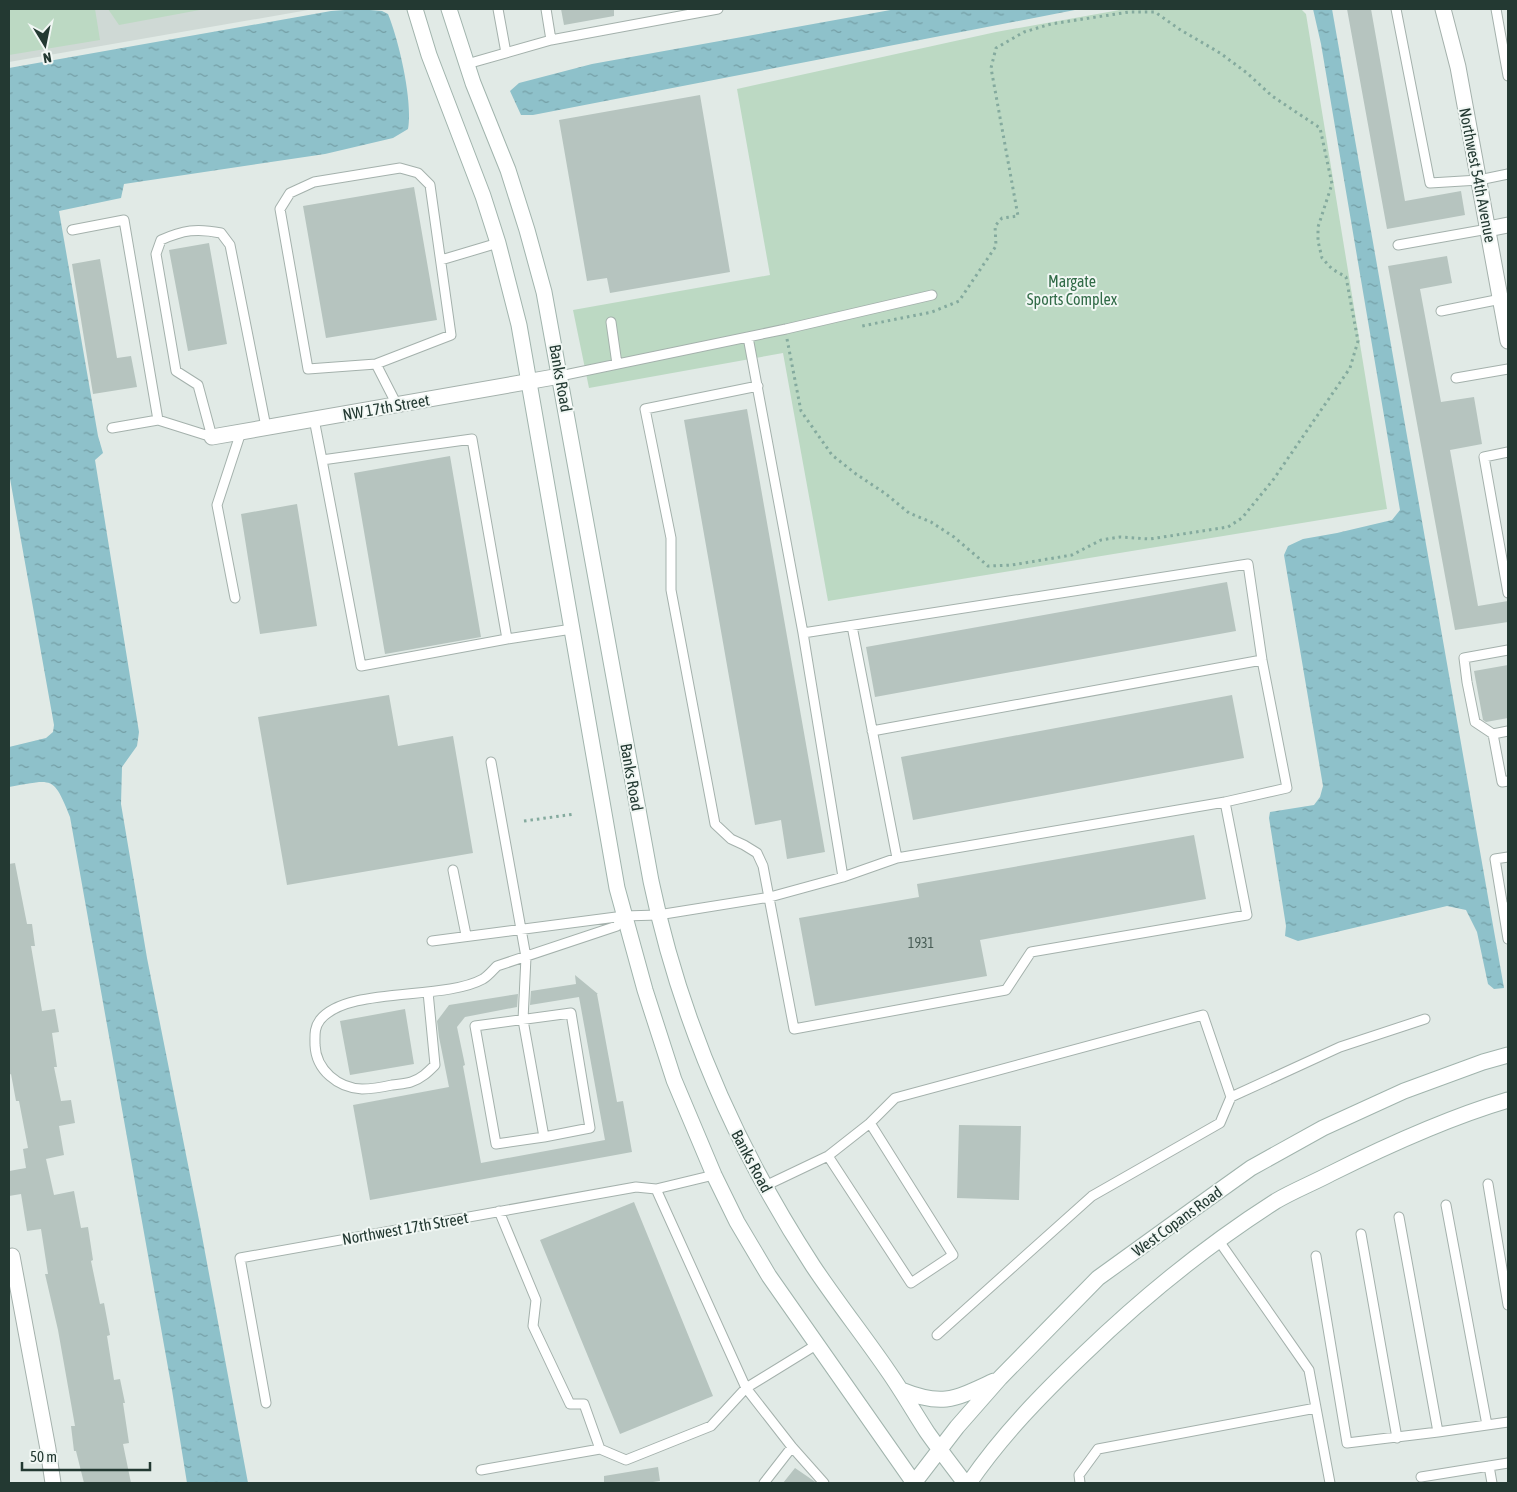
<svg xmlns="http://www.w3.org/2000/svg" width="1517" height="1492" font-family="'Asap Condensed',sans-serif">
	<defs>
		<pattern id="water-ripples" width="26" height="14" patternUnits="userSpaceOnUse" patternTransform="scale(1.25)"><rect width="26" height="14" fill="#8ec1ca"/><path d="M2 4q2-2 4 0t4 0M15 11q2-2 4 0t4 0" fill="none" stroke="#749ea5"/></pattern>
	</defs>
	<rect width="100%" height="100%" fill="#e1eae6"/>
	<path fill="#cfd9d5" d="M9,9H314L9,62Z"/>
	<path fill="#bcd9c3" d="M9,9H95L100,40L9,55Z
		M108,9H205L119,25Z
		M1125,9H1301L1306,14L1387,509L828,601L783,353L589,388L573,310L770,275L737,89L996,32Z"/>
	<path fill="url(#water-ripples)" d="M358,9L382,11L388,14C399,41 413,101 408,129L393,138L325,154L124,184L121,198L59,211L98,436L103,453L95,460L139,732L137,746L122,767L121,804L147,958L199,1220L248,1483H187L172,1390L70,817C53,774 52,780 9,787V747L46,738L53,732L54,725L9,473V68L331,11Z
		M896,9H1080L533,115H521L510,91L519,83L592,64Z
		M1313,9H1332L1504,988L1494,989L1488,984L1477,932L1466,910L1447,906L1298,941L1285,936L1286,926L1269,818L1270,812L1314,805L1320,797L1323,786L1284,555L1288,546L1303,539L1337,533L1392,520L1400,510L1321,44Z"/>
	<path fill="#b6c4bf" d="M561,9H614V16L564,25Z
		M1347,9H1371L1405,201L1461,191L1465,215L1387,229Z
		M700,95L730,272L610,293L607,278L587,281L559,120Z
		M414,187L437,320L326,338L303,206Z
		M209,243L227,344L188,351L169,250Z
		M1447,256L1452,283L1420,289L1441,402L1474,397L1482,444L1450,450L1478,606L1508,601V622L1455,630L1388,266Z
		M100,259L117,358L131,356L137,387L93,394L72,264Z
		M747,409L825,852L787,859L781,820L755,825L684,420Z
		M450,456L481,637L385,654L354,473Z
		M297,504L317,626L260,634L241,514Z
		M1227,582L1236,631L875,697L866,647Z
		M1508,665V718L1486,722L1483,720L1474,671Z
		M389,695L398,746L453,736L473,853L287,885L258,717Z
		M1232,695L1244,758L913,820L901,757Z
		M1194,835L1206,899L980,940L987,976L815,1006L799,918L919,897L917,884Z
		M15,863L27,924H32L35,946H31L42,1011L55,1009L59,1032L52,1033L57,1067H54L61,1101L71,1100L75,1123L59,1126L64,1155L46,1159L54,1195L74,1191L81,1228L88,1227L93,1260L91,1261L100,1304L104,1303L110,1335L107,1336L114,1380L120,1379L125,1403H123L129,1443L123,1444L131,1483H84L76,1451H74L71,1426H75L58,1330L45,1274H48L41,1229L27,1231L21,1194L9,1196V1171L26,1168L23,1149L28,1148L19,1101H16L11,1074L9,1075V864Z
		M575,975L598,994H597L617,1102L623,1101L632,1152L370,1200L353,1105L449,1087L439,1037L437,1021L449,1005L518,994L517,1007L465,1017L457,1027L465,1065L463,1066L481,1163L605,1140L579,997L530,1005L531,991L576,984Z
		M405,1009L414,1064L350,1075L340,1021Z
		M959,1125L1021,1126L1019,1200L957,1198Z
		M634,1202L713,1396L620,1434L540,1240Z
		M658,1467L660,1481L646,1483H604V1476Z
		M795,1468L814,1481L816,1483H783Z"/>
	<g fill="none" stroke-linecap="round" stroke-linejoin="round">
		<defs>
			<path id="lane" d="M498,9L506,53
				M546,9L551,40L718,9
				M1396,9L1430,183L1479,180L1508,174
				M1496,9L1508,76
				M467,64L551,40
				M72,230L124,220L158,420L212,437
				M1398,245L1488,229
				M441,260L498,243
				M1441,311L1501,299
				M611,322L617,364
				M748,337L803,633
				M376,364L451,335L430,185L418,173L400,168L314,182L290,193L280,209L308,369L376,364L397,405
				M560,376L786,329L932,295
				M1456,378L1508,369
				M314,419L322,460
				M112,428L158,420
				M212,437L198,385L176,371L156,254L161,240C183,230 197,228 221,233L230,245L266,427
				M1508,452L1484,457L1508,593
				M235,598L217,505L241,432
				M852,626L897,858
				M507,639L361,666L322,460L472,439L507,639L572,629
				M872,731L1262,660
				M1508,731L1493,734L1502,782L1508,781
				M1493,734L1475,722L1467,682L1464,658L1508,650
				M491,762L526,957L523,1020L544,1137L590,1128L571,1013L475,1026L496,1144L544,1137
				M453,870L466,935
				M843,877L803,633L1248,564L1262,660L1287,788L1225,802
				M1508,907L1503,908L1508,939
				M1503,908L1495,859L1508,857
				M432,941L624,916L658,915L770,897L843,877L897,858L1225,802L1247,915L1031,952L1006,990L794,1029L763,866L757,853L744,845L731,839L715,824L671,590V538L645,409L758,386
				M428,992L435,1065C428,1072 421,1079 411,1082C405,1084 398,1084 392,1085C383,1087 372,1089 362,1089C338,1088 316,1070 315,1045C315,1035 314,1028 320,1020C347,986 443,1001 483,979C488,976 493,970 497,966L617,926L624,916
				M1231,1097L1340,1047L1425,1019
				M828,1156L911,1283L953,1255L870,1123
				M1488,1184L1508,1305
				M765,1186L828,1156L870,1123L895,1098L1203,1015L1231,1097L1220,1123L1092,1196L937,1335
				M656,1189L746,1388L792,1447L824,1483
				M1446,1205L1487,1425
				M1399,1217L1438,1432L1508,1422
				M1361,1234L1397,1438
				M1219,1241L1309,1370L1330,1483
				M1316,1256L1347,1443L1438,1432
				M266,1403L240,1258L636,1187L656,1189L714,1175
				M600,1449L626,1460L711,1426L746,1388L816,1345
				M1489,1466L1492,1483
				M481,1470L600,1449L584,1404H570L533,1326L536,1300L499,1211
				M1421,1477L1508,1463
				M764,1483L792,1447
				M1080,1483L1079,1475L1098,1449L1316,1408"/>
			<path id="street" d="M1443,9L1458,67L1508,341
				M1488,229L1508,225
				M212,437L560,376
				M12,1256L48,1449L53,1483"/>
			<path id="secondary" d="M415,9L429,55L483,196L498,243L519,325L617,888L645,990L674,1080L714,1175L737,1222L769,1276L914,1483
				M449,9L473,83L508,170L527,230L544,292L651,881C680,1020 736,1148 813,1266C837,1302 864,1336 888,1371C902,1391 914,1412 927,1432C939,1449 952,1466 965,1483
				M901,1390C943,1407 955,1399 994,1381
				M914,1483L957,1427L1000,1378L1098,1278L1195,1208L1251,1168L1323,1128L1404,1091L1483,1062L1508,1055
				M969,1483C1002,1435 1042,1394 1084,1354C1143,1297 1207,1245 1276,1201C1293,1191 1313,1183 1330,1174C1388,1145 1447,1118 1508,1100"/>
		</defs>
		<use href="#lane" stroke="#a4b1ac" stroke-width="11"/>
		<use href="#street" stroke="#a4b1ac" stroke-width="17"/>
		<use href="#secondary" stroke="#a1b4ad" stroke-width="17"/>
		<path stroke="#84aa9e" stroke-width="3" stroke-dasharray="2.5 4" stroke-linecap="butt" d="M787,339L801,411L832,455L856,474L886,494L909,513L931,522L954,537L988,566L1012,565L1072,555L1101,540L1120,537L1150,539L1228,527L1242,518L1273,480L1350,368L1358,341L1346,277L1332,269L1322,258L1318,241V227L1332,184L1320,128L1272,96L1247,73L1220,53L1179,29L1155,12H1129L1051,24L1024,32L996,48L991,68L1018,216L1002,218L995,226L996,246L959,301L932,312L862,326
			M524,821L575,814"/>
		<use href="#lane" stroke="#fff" stroke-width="9"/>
		<use href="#street" stroke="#fff" stroke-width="15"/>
		<use href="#secondary" stroke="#fff" stroke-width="15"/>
	</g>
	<g text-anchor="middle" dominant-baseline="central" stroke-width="4" stroke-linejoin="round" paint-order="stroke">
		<g font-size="14" fill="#485c55">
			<text x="921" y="943">1931</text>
		</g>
		<g font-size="16" fill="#233932" stroke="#f1f7f4">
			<text transform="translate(1478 175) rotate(79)">Northwest 54th Avenue</text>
			<text transform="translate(561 378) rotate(80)">Banks Road</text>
			<text transform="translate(386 407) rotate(-10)">NW 17th Street</text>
			<text transform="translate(632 777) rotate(80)">Banks Road</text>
			<text transform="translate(752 1161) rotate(62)">Banks Road</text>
			<text transform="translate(1177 1221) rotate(-36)">West Copans Road</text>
			<text transform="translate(405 1228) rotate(-10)">Northwest 17th Street</text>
		</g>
		<g font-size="16" fill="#316b47" stroke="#f1f7f4">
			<text x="1072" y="281">Margate<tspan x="1072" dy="18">Sports Complex</tspan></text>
		</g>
	</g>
	<rect width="1517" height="1492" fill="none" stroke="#233932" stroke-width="20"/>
	<g transform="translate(45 45) rotate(170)" stroke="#f1f7f4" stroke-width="4" paint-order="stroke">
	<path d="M0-4L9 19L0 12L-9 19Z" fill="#233932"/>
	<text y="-8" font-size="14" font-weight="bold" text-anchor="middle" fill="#233932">N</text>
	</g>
	<path d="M22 1462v8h128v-8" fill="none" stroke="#233932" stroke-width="2.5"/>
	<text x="30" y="1462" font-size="15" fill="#233932" stroke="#f1f7f4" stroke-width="4" paint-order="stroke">50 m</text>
</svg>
